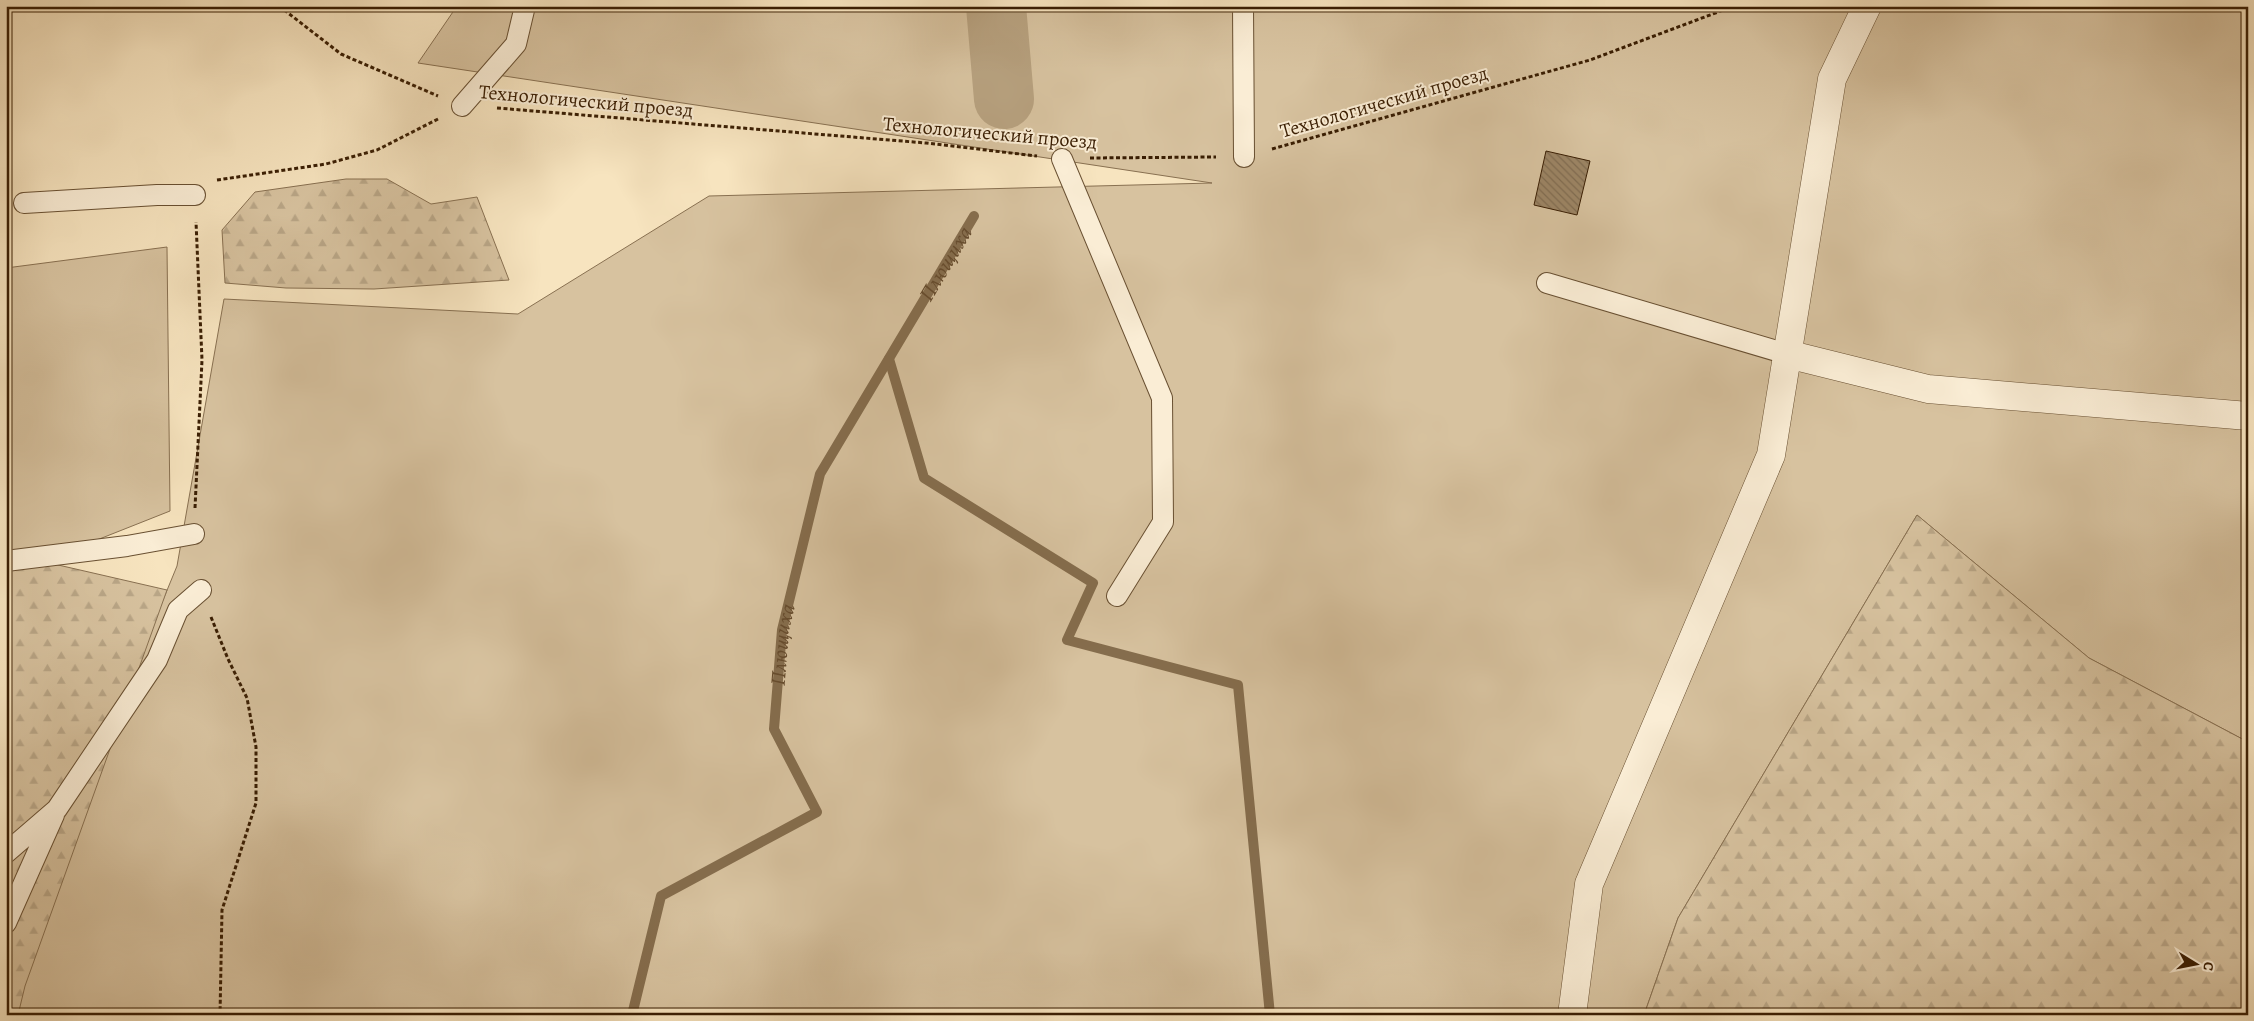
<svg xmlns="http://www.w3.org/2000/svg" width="2254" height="1021" font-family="Alegreya,serif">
	<defs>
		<pattern id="forest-firs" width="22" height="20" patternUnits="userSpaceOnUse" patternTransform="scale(1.25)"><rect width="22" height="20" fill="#d7c29f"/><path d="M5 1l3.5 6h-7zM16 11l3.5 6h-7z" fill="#b9a687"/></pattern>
		<pattern id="building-back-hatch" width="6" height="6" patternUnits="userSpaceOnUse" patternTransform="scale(1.25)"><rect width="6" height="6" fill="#9c8565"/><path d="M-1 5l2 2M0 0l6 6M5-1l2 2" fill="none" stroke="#806c51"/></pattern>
	</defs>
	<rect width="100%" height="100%" fill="#f7e4bf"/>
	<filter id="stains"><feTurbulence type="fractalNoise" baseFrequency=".004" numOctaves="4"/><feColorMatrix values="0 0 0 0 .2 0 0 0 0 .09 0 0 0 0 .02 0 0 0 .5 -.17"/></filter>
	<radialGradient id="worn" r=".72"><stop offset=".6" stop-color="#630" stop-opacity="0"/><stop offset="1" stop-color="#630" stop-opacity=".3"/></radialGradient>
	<path fill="#d7c29f" stroke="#887051" d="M457,6H2248V742L2089,658L1917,515L1678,918L1644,1015H6V982L177,566L224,299L518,314L709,196L1212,183L418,63Z
		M167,247L170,511L6,576V268Z"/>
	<path fill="url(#forest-firs)" stroke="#887051" d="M346,179H387L431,204L477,197L509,280L374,289L286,288L225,283L222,230L255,192Z
		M1917,515L2089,658L2248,742V1015H1644L1678,918Z
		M6,553L167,590L25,986L18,1015H6Z"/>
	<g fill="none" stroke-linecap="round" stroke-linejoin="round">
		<g stroke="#856d4d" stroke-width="10">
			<path d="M889,359L924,478L1093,583L1067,640L1238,685L1270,1015"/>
			<path id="s1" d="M632,1015L661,896L817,812L774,729L782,630L820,474L974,216"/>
		</g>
		<path stroke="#b7a17f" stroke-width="60" d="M996,6L1004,99"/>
	</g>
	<path fill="url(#building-back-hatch)" stroke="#3a1e03" d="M1546,151L1590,161L1577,215L1534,205Z"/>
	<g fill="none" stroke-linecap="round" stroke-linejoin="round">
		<defs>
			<path id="lane" d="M1243,6L1244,157
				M462,106L516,44L525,6
				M1062,159L1162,398L1163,522L1117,596
				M24,203L157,195H195
				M1547,283L1787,354
				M6,561L127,546L194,534
				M6,853L57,809L157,660L178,610L201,590
				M6,923L54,815"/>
			<path id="street" d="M1787,354L1928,389L2248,416
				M1572,1015L1589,884L1771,455L1832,79L1867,6"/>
		</defs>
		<use href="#lane" stroke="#695032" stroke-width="22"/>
		<use href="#street" stroke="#695032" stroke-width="29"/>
		<path stroke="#3a1e03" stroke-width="3" stroke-dasharray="4 2.5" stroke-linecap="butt" d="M279,6L341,54L438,96
			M497,108L926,143L1037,156
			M1272,149L1590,60L1734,6
			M1090,158L1216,157
			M217,180L326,164L377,150L438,119
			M195,508L202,360L196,222
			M211,617L228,659L247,698L256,747V803L222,910L220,1015"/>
		<use href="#lane" stroke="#faedd5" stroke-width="20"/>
		<use href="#street" stroke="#faedd5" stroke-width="28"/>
	</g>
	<g text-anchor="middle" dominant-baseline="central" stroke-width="4" stroke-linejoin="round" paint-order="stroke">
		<g font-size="20" fill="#3a1e03" stroke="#faedd5">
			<text transform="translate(586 101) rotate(5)">Технологический проезд</text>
			<text transform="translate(1384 102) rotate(-16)">Технологический проезд</text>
			<text transform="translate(990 133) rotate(5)">Технологический проезд</text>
		</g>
		<g font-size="21" font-style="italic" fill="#664c2e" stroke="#faedd5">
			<text stroke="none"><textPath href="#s1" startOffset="898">Плющиха</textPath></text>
			<text stroke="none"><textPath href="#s1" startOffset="478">Плющиха</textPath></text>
		</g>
	</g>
	<rect width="2254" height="1021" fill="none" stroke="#f7e4bf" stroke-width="25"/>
	<rect x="8" y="8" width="2239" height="1006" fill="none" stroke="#3a1e03" stroke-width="2.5"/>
	<rect x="12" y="12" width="2229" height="996" fill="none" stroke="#3a1e03"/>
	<g transform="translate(2196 964) rotate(100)" stroke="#faedd5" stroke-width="4" paint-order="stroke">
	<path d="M0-4L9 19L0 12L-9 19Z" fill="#3a1e03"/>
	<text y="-8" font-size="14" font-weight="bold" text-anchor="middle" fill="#3a1e03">С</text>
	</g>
	<rect width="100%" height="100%" filter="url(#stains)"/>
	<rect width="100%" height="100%" fill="url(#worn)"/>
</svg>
